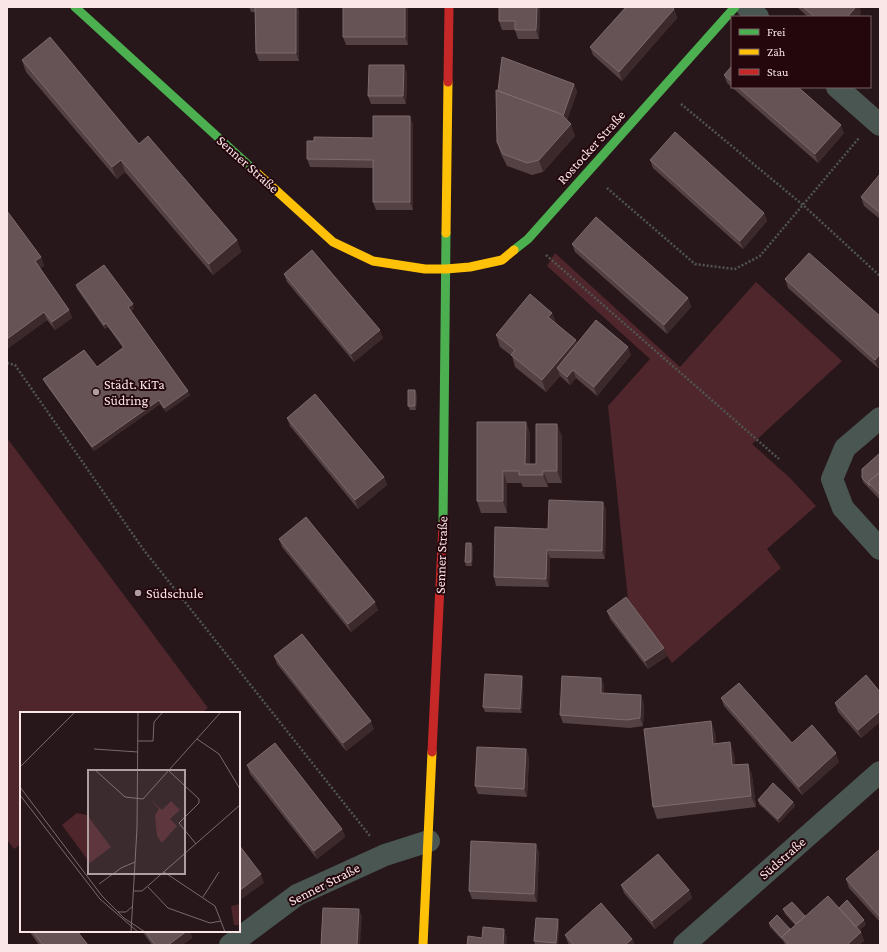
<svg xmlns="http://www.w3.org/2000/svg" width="887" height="952" font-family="'Crimson Pro',serif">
	<rect width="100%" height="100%" fill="#27171a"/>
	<path fill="#4f262c" d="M555,253L680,367L756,282L842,361L752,444L790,478L816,506L767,549L781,568L672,663L628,600L608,406L650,359L547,266Z
		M7,438L208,708L201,713H21V844L14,849L7,840Z"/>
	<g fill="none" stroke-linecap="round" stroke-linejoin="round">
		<path stroke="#505552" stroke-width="2.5" stroke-dasharray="2 2" stroke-linecap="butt" d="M681,104L803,205L880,276
			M607,188L695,264L735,269L760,256L859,138
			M546,255L779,459
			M7,363L15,365L143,549L370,836"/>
		<path stroke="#4a5652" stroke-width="22" d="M747,7L758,17
			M837,87L880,125
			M880,418L845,448L832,479L843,508L880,549
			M230,945L297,895L385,855L429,841
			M684,945L880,772"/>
		<path stroke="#4caf50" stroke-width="9" d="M75,7L256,172
			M514,250L528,239L735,7
			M443,524L446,233"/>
		<path stroke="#ffc107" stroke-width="9" d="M256,172L333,242L373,261L425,269H446L470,267L502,260L514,250
			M446,233L448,82
			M423,945L432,752"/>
		<path stroke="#c62828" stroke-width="9" d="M448,82L449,7
			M432,752L443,524"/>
	</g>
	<path fill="#544144" d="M249,7H297L299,12V61H259L256,53L255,12H251Z
		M408,7V45H346L343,37Z
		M499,7H540L539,39H518L515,30H502L499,21Z
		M797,7H859L861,13L858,17H808Z
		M674,9L677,18L622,81L593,55L590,47Z
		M22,60L139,144L237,240L241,252L213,275L125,172L117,179L26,72Z
		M732,66V87H798L844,133L818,163L727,83L724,75Z
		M407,73L406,104H371L368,96Z
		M574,84L577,92L567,120L575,136L543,172L532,175L507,166L501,154L497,142L498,91Z
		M413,124V210H376L373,202V168L310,167L307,159L314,141L373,138Z
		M650,160L764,213L767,221L743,249L653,168Z
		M880,174V219L864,206L861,197Z
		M7,211L41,257L44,266L40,268L69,310L72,318L55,330L47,320L7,349Z
		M572,244L688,298L691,307L667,334L575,252Z
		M284,274L383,338L354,362L287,282Z
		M785,279L880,316V366L878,368L788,288Z
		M76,285L134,308L131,311L190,395L166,412L160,404L94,451L45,383L43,379L97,367L123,348L108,327L105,329L77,289Z
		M552,313L556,324L577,343L631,355L597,396L576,378L570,385L560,376L546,392L515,367L512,356L500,347L496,335Z
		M417,394L416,410H410L408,406Z
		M287,418L384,477L387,485L358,509L290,426Z
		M526,422L530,434V464H536L562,436V483H548V487H523L521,483H507V513H481L477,501Z
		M880,453V500L863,482L862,478Z
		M603,502L606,510L605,559L550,558L549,587L496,586L494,577L548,529Z
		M279,539L378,610L351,632L282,547Z
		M471,543L473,547L472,566H466L465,562Z
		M607,611L667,656L648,669L610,619Z
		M274,656L374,729L346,751L277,664Z
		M522,676L523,680L522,713L485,712L483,707Z
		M601,678L604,686V693L644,704L643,726L630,728L563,723L560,715Z
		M880,692V722L861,738L838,712L835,703Z
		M721,698L792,743L839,762L802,795L724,706Z
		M711,721L715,733L716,743L734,754L735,765L748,764L752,776L756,807L657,819L653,807Z
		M526,749L529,758L527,797L478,794L475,786Z
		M247,765L342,829L345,837L317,859L250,774Z
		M758,800L793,802L795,806L779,823L759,804Z
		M880,849V922L849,888L846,879Z
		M539,852L537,902L472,899L469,891Z
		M621,885L689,890L692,898L655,929L624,893Z
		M839,908L866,924L859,931L861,932L864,941L859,945H785L784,942L770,927L769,923L790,929L795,925L785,914L783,909L805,916Z
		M559,923L558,945H535L534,941Z
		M29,931H77L88,945H39Z
		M142,931H190L192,938L182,945H152Z
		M565,935L632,939L635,945H570L568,943Z"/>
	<path fill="#3b292c" d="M296,7H297L299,12V61L296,53Z
		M405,7H408V45L405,37Z
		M537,7H540L539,39L536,30Z
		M856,7H859L861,13L858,17H847Z
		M674,9L677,18L622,81L619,72Z
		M404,65L407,73L406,104L403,96Z
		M574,84L577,92L565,126L562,117Z
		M410,116L413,124V210L410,202Z
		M571,124L575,136L543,172L539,160Z
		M841,125L844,133L818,163L815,154Z
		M121,160L125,172L117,179L112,167Z
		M764,213L767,221L743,249L740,241Z
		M237,240L241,252L213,275L209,264Z
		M41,257L44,266L38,270L35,261Z
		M688,298L691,307L667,334L664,325Z
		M133,304L134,308L130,311L128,307Z
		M69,310L72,318L55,330L52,322Z
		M44,312L47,320L7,349V339Z
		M552,313L557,325L548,317Z
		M106,323L108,327L105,329L104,325Z
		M380,330L383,338L354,362L351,354Z
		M576,340L580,352L557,368L560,376L546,392L542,380Z
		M628,347L631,355L597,396L594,387Z
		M880,354V366L878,368L875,360Z
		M573,370L576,378L570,385L567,377Z
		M415,390L417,394L416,410L415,406Z
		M188,391L190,395L166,412L164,408Z
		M159,400L160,404L94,451L92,447Z
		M526,422L530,434V476L525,464Z
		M557,424L562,436V483L557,471Z
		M503,471L507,483V513L503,501Z
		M543,471L548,483V487L543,475Z
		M384,477L387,485L358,509L355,500Z
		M603,502L606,510L605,559L602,551Z
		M471,543L473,547L472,566L471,562Z
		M547,550L550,558L549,587L546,579Z
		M375,602L378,610L351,632L348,624Z
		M664,648L667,656L648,669L645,661Z
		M522,676L523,680L522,713L520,709Z
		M601,678L604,686V701L601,693Z
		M641,695L644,704L643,726L640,718Z
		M880,711V722L861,738L858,730Z
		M371,721L374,729L346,751L343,743Z
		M711,721L715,733L718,756L713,744Z
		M730,742L734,754L737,777L732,765Z
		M526,749L529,758L527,797L524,789Z
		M836,753L839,762L802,795L799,787Z
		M748,764L752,776L756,807L751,796Z
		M793,802L795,806L779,823L778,819Z
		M342,829L345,837L317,859L314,851Z
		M536,844L539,852L537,902L534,894Z
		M261,874L264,883L239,901V891Z
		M689,890L692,898L655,929L652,921Z
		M359,909L362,917L360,945H357Z
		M558,919L559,923L558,945H557L556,943Z
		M864,920L866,924L857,933L855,928Z
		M504,929L507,938L506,945H503Z
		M187,931H190L192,938L182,945H168Z
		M861,932L864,941L859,945H847Z
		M632,939L635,945H625Z"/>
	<path fill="#665356" stroke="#7d6a6c" d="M255,7H296V53H256Z
		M343,7H405V37H343Z
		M499,7H537L536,30H515V21H499Z
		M626,7H672L674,9L619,72L590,47Z
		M803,7H856L847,17H815Z
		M50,37L139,144L148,136L237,240L209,264L121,160L112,167L22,60Z
		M502,57L574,84L563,116L561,114L498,91Z
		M369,65H404L403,96H368Z
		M732,66V82L724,75Z
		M738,87H798L841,125L815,154Z
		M496,90L561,114L571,124L539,160L527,163L503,154L497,142Z
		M373,116H410V202H373V160L307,159V141H314V137L373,138Z
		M675,132L764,213L740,241L650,160Z
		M880,174V213L861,197Z
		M7,211L41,257L35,261L69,310L52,322L44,312L7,339Z
		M596,217L688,298L664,325L572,244Z
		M312,250L380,330L351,354L284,274Z
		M809,253L880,316V354L875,360L785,279Z
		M104,265L133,304L128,307L188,391L164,408L159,400L92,447L43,379L84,350L97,367L124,347L106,323L104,325L76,285Z
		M530,294L552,313L548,317L576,340L542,380L511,355L515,350L496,335Z
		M596,320L628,347L594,387L573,370L567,377L557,368Z
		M408,390H415V406H408Z
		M315,394L384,477L355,500L287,418Z
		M477,422H526L525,464H536V424H557V471H543V475H519V471H503V501H477Z
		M880,453V472L868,482L870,486L862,478V469Z
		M880,472V495L868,482Z
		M549,500L603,502L602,551L547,550L546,579L494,577L495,527L548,529Z
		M306,517L375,602L348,624L279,539Z
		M466,543H471V562H465Z
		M626,597L664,648L645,661L607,611Z
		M302,634L371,721L343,743L274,656Z
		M485,674L522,676L520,709L483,707Z
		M866,675L880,692V711L858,730L835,703Z
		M562,676L601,678V693L641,695L640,718L627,720L560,715Z
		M739,683L792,743L812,725L836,753L799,787L721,698Z
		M711,721L713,744L730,742L732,765L748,764L751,796L653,807L644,729Z
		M275,743L342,829L314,851L247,765Z
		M477,747L526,749L524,789L475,786Z
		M773,783L793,802L778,819L758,800Z
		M471,841L536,844L534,894L469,891Z
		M239,845L261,874L239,891Z
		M880,849V917L846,879Z
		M658,854L689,890L652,921L621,885Z
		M828,896L861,932L847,945H789L782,937Z
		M847,900L864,920L856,927L839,908Z
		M792,902L805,916L796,924L783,909Z
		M601,903L632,939L625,945H574L565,935Z
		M323,908L359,909L357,945H321Z
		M777,915L790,929L782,937V938L769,923Z
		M536,918L558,919L556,943L534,941Z
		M483,927L504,929L503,945H467L468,936L482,938Z
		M32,931H77L88,945H43Z
		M145,931H187L168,945H155Z"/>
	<g fill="#b09d9f" stroke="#23070d" stroke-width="1.5">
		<circle cx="96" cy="392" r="4"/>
		<circle cx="138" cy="593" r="4"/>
	</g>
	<g text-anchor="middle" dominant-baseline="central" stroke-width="4" stroke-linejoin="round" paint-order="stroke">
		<g font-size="14" fill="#fae5e7" stroke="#23070d">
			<text transform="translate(591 147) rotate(-48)">Rostocker Straße</text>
			<text transform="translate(248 164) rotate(42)">Senner Straße</text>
			<text transform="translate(441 555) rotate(-88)">Senner Straße</text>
			<text transform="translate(782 858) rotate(-41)">Südstraße</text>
			<text transform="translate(324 884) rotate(-27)">Senner Straße</text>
		</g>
		<g font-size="14" fill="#fae5e7" stroke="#23070d" text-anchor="start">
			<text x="104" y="384">Städt. KiTa<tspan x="104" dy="16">Südring</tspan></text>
			<text x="146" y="593">Südschule</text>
		</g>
	</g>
	<g transform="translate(20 712)">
		<rect width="220" height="220" fill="#27171a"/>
		<path d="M129,86L142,98L151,89L160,98L150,107L157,114L142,131L137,124L135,103L139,97ZM57,101L67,103L91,135L70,151L42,113ZM220,192V213H214L211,194Z" fill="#4f262c"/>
		<path fill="none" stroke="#7b696c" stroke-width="1" d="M177,27L199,42L220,77M118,29H133L134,10L143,0M74,37L118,40M0,55L55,0M74,57L105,85L123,87L201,0M149,59L179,87V91L159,111L176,132M0,75L82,184L104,206L125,220M0,83L80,187L118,220M144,160L195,194L205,220M79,172L101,156L115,150M128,175L148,196L190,211L201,209M113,179H122L220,93M183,185L199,160M98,200H106L113,194M111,220L117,116L118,0"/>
		<path fill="#b09d9f" fill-opacity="0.15" stroke="#b09d9f" stroke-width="2" d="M68,58H165V162H68Z"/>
		<rect width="220" height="220" fill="none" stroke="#fae5e7" stroke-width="2"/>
	</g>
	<rect width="887" height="952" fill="none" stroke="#fae5e7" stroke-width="16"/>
	<rect x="731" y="16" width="140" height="72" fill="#23070d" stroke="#796064"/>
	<rect x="739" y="29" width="20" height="6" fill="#4caf50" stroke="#796064"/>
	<text x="767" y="36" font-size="12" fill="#fae5e7">Frei</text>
	<rect x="739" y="49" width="20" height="6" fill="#ffc107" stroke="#796064"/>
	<text x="767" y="56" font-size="12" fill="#fae5e7">Zäh</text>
	<rect x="739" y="69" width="20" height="6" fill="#c62828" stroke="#796064"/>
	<text x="767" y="76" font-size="12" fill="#fae5e7">Stau</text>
</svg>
